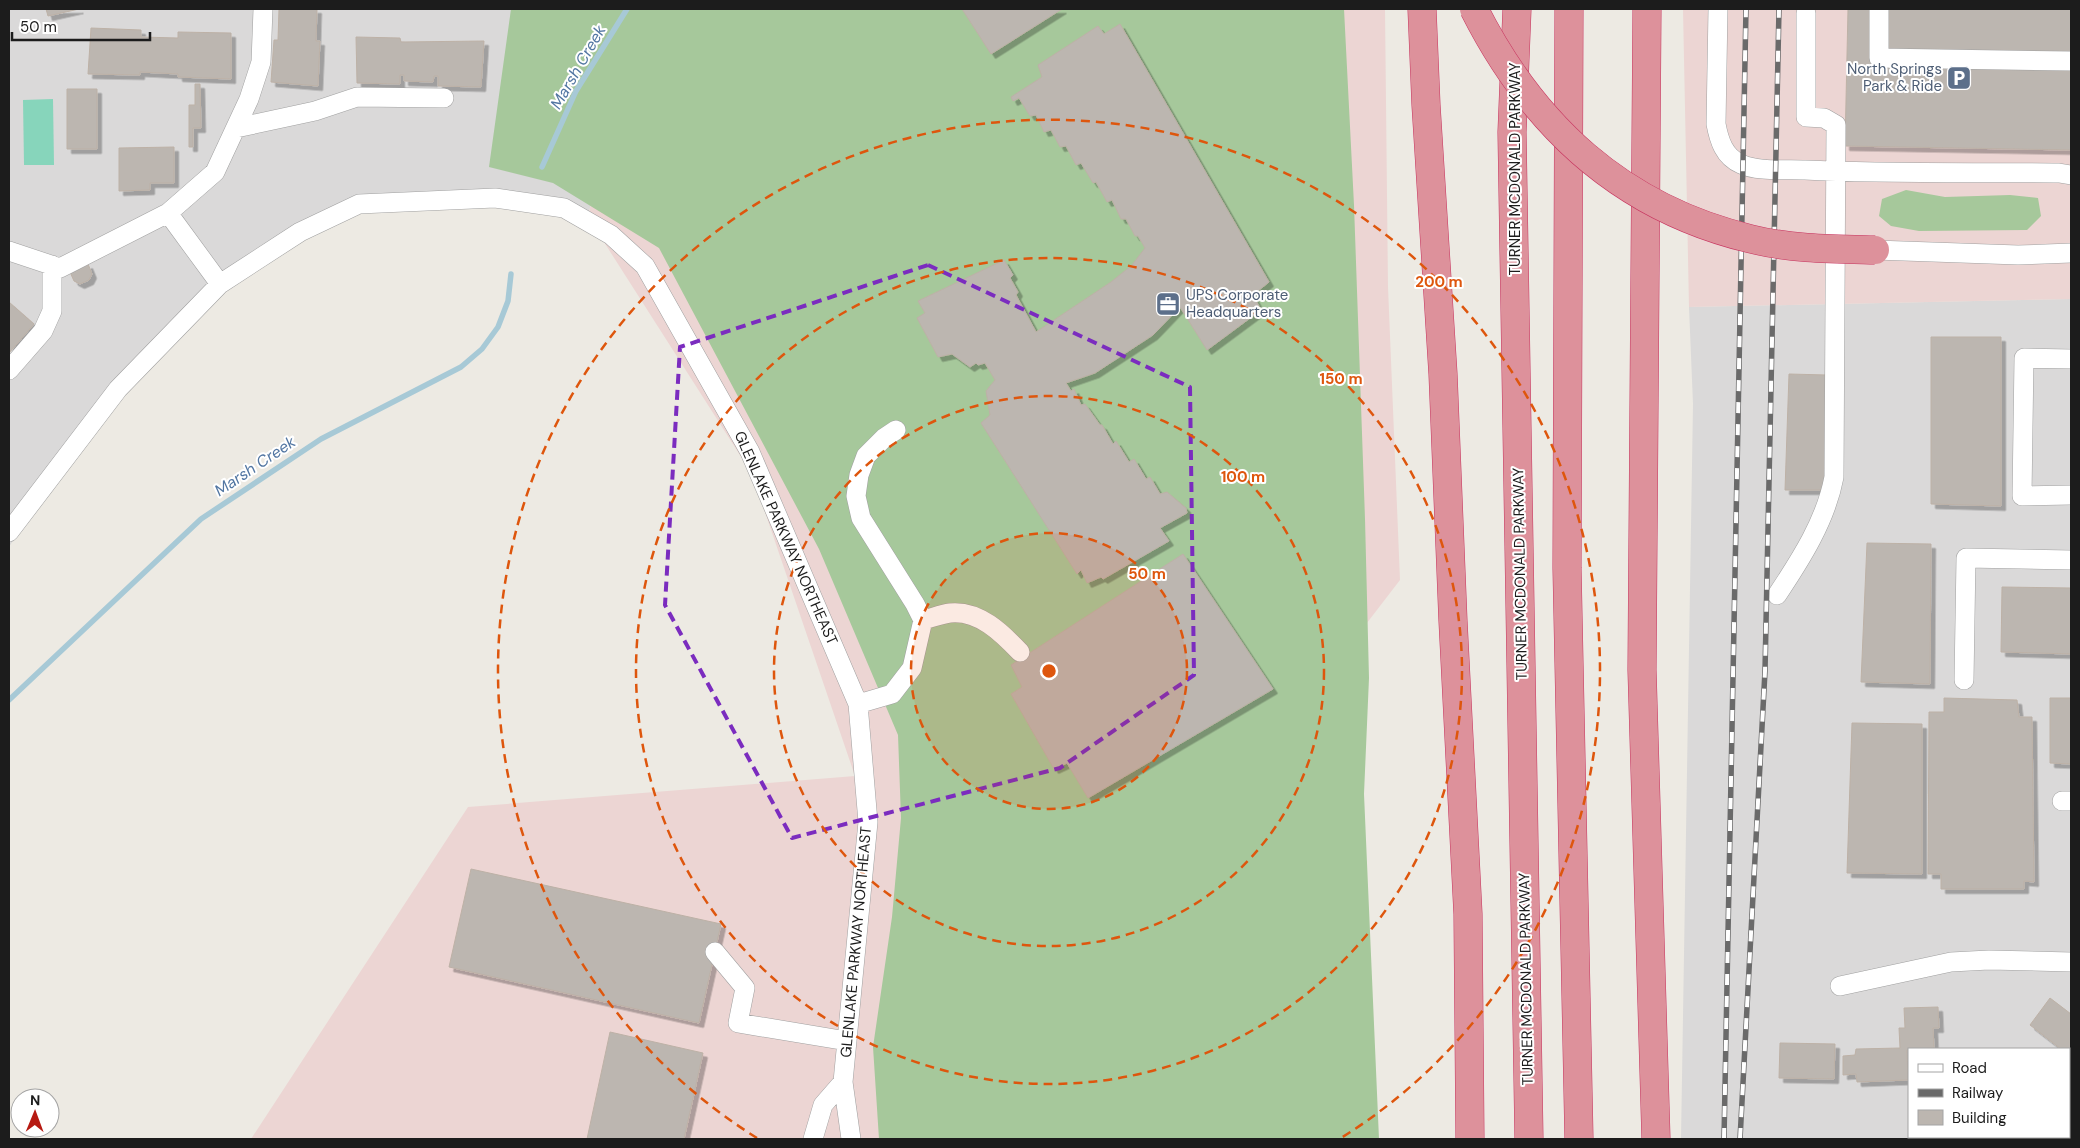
<svg xmlns="http://www.w3.org/2000/svg" width="2080" height="1148" font-family="'DM Sans',sans-serif">
	<defs>
		<filter id="shadow"><feDropShadow dx="4.5" dy="4.5" stdDeviation="0" flood-color="#0004"/></filter>
	</defs>
	<rect width="100%" height="100%" fill="#edeae3"/>
	<path fill="#dad9d9" fill-rule="evenodd" d="M9,9H633L588,217L514,205L358,202L225,272L40,498L9,547Z
		M2071,299V1139H1681L1693,404L1689,307ZM1909,1049H2069V1137H1909Z"/>
	<path fill="#ecd5d3" d="M633,9H1385L1388,287L1400,580L1350,645L886,1139H251L468,807L855,776L752,474L588,217Z
		M1683,9H2071V299L1689,307Z"/>
	<path fill="#a6c89b" d="M511,9H1344L1354,205L1365,519L1369,678L1364,794L1379,1139H879L873,1047L892,917L901,818L898,735L819,549L659,248L553,183L489,167Z
		M1906,190L1945,197L2010,195L2038,198L2041,216L2027,230L1919,231L1891,226L1879,216L1882,199Z"/>
	<path fill="#87d5bb" d="M53,99L54,165H24L23,100Z"/>
	<g fill="none" stroke-linecap="round" stroke-linejoin="round">
		<path stroke="#a7c9d6" stroke-width="5.5" d="M542,167L576,91L627,9
			M9,700L201,519L321,439L461,367L482,349L498,327L508,301L511,274"/>
	</g>
	<path fill="#bcb6b0" stroke="#bdb1a6" filter="url(#shadow)" d="M46,9H79L48,16Z
		M279,9H317L316,41H320L318,86L271,82L274,40H278Z
		M962,9H1062L991,54Z
		M1848,9H2071V150L1845,146Z
		M1120,24L1269,282L1253,295L1261,310L1207,350L1180,307L1153,335L1095,373L1066,383L1071,391L1074,389L1081,405L1085,404L1100,425H1102L1113,444L1116,441L1129,462L1134,459L1146,479L1150,477L1160,494L1167,492L1186,508L1187,513L1160,528L1169,541L1103,579L1101,577L1087,583L1081,570L1077,574L981,423L990,415L986,391L995,380L985,363L978,365L976,363L970,367L952,354L938,357L917,318L925,313L918,301L1004,260L1013,275L1010,278L1018,292L1016,295L1036,332L1111,282L1132,265L1145,248L1138,236H1135L1126,219H1121L1112,200L1107,202L1096,182L1093,183L1081,163L1076,165L1066,146L1060,147L1051,130L1044,132L1036,115L1030,116L1019,98L1013,101L1011,97L1042,77L1038,65L1098,26L1104,34Z
		M91,28L141,30V37L178,38V32L231,33V79L178,77V74L140,72V75L88,74Z
		M356,37L400,38L401,42L484,41L481,87L438,86V76H434L433,82L404,81V75H400V84L357,83Z
		M195,84H200L201,128H193V147H189V105H195Z
		M67,89H97V149H67Z
		M174,147V183H150V190L119,191V148Z
		M88,264L92,274L89,280L80,284L74,281L70,272Z
		M9,302L34,324L9,353Z
		M1931,337H2001V506L1931,504Z
		M1789,374L1827,375L1828,490H1785Z
		M1867,543L1931,544L1930,684L1861,682Z
		M1183,554L1273,689L1088,798L1067,763L1054,769L1011,694L1022,687L1011,665Z
		M2002,587L2071,588V654L2001,652Z
		M1944,698L2017,700L2019,717H2032L2034,882L2024,881V889H1941V874H1928L1929,712H1944Z
		M2050,698H2071V764L2050,763Z
		M1852,723L1922,724V874L1847,873Z
		M471,869L721,924L699,1023L449,967Z
		M2050,998L2071,1014V1057L2069,1055V1049H2061L2030,1025Z
		M1938,1007L1939,1028H1933L1934,1048L1907,1050L1908,1080L1857,1082L1856,1074L1843,1075V1056L1855,1055L1856,1049L1900,1048L1899,1028H1905L1904,1008Z
		M610,1032L703,1053L684,1139H587Z
		M1780,1043L1835,1044L1834,1079L1779,1078Z
		M1988,1137H2014V1139H2020H1987Z"/>
	<g fill="none" stroke-linecap="round" stroke-linejoin="round">
		<defs>
			<path id="minor" d="M1718,9L1716,124C1719,140 1724,157 1741,164C1757,172 1787,169 1805,170C1889,174 1974,172 2059,173L2071,175
				M1879,9V58L2071,61
				M236,128L315,111L357,97L444,98
				M168,213L220,284
				M1875,250L2018,255L2071,253
				M9,251L60,268L168,213L215,172L249,99L261,62L263,9
				M2071,359L2024,358L2022,496L2071,495
				M9,370L43,331L52,311V265
				M9,532L118,389L220,284L300,232L359,204L495,198L564,208L611,235L645,266L750,452L858,704L868,822L843,1082L851,1139
				M1777,595C1801,559 1826,520 1834,477L1836,125L1824,118L1806,117V13
				M923,620C932,618 941,614 950,613C979,610 1002,633 1020,652
				M1964,680L1966,558L2071,560
				M858,704L892,694L912,668L923,620L915,604L861,518L856,496L859,475L866,456L884,438L896,430
				M2062,801H2071
				M715,952L745,988L738,1023L847,1041
				M1840,986L1951,962L1989,960L2071,962
				M813,1139L823,1105L843,1082"/>
			<path id="highway" d="M1422,9L1426,105L1443,374L1453,621L1468,914L1470,1139
				M1517,9L1512,132L1529,1139
				M1569,9L1567,568L1579,1139
				M1647,9L1642,670L1656,1139"/>
		</defs>
		<use href="#minor" stroke="#a0a0a0" stroke-width="20"/>
		<use href="#highway" stroke="#c7345f" stroke-width="29"/>
		<use href="#minor" stroke="#fff" stroke-width="19"/>
		<use href="#highway" stroke="#dd919b" stroke-width="28"/>
		<defs>
			<path id="rail" d="M1724,1139L1746,9
				M1740,1139L1765,671L1779,9"/>
		</defs>
		<use href="#rail" stroke="#6a6a6a" stroke-width="5.5"/>
		<use href="#rail" stroke="#fff" stroke-width="4" stroke-dasharray="11" stroke-linecap="butt"/>
		<defs>
			<path id="highway-bridge" d="M1474,9C1533,126 1621,208 1751,239C1791,249 1834,249 1875,250"/>
		</defs>
		<use href="#highway-bridge" stroke="#c7345f" stroke-width="29" stroke-linecap="butt"/>
		<use href="#highway-bridge" stroke="#dd919b" stroke-width="28"/>
	</g>
	<path fill="none" stroke="#7b2cbf" stroke-width="4" stroke-dasharray="10 6" stroke-linejoin="round" d="M928,265L1190,387L1194,675L1060,768L792,838L665,605L680,347Z"/>
	<circle cx="1049" cy="671" r="138" fill="#de560d" fill-opacity=".12"/>
	<g fill="none" stroke="#de560d" stroke-width="2.5" stroke-dasharray="9 6">
		<circle cx="1049" cy="671" r="138"/>
		<circle cx="1049" cy="671" r="275"/>
		<circle cx="1049" cy="671" r="413"/>
		<path d="M757 1138A551 551 0 1 1 1341 1138"/>
	</g>
	<defs>
		<symbol id="parking-square" viewBox="-11 -11 22 22"><rect x="-9" y="-9" width="18" height="18" rx="4" fill="#5c6f8a" stroke="#fff"/><path d="M-3.5-5.5H1a3.5 3.5 0 0 1 0 7H-1V5.5H-3.5ZM-1-3.4V-.6H.8a1.4 1.4 0 0 0 0-2.8Z" fill="#fff"/></symbol>
		<symbol id="office-square" viewBox="-11 -11 22 22"><rect x="-9" y="-9" width="18" height="18" rx="4" fill="#5c6f8a" stroke="#fff"/><path d="M-6-3h4V-5.5h4V-3h4V5H-6ZM-1-4.5V-3h2v-1.5ZM-6 0V1H6V0Z" fill="#fff"/></symbol>
	</defs>
	<g fill-rule="evenodd">
		<use href="#parking-square" x="1945" y="64" width="28" height="28"/>
		<use href="#office-square" x="1154" y="290" width="28" height="28"/>
	</g>
	<g text-anchor="middle" dominant-baseline="central" stroke-width="4" stroke-linejoin="round" paint-order="stroke">
		<g font-size="15" fill="#4e5e75" stroke="#fff" text-anchor="end">
			<text x="1942" y="69">North Springs<tspan x="1942" dy="17">Park &amp; Ride</tspan></text>
			<text x="1186" y="295" text-anchor="start">UPS Corporate<tspan x="1186" dy="17">Headquarters</tspan></text>
		</g>
		<g font-size="15" fill="#1c1c1c" stroke="#fff">
			<text transform="translate(1515 169) rotate(-90)">TURNER MCDONALD PARKWAY</text>
			<text transform="translate(786 538) rotate(66)">GLENLAKE PARKWAY NORTHEAST</text>
			<text transform="translate(1520 574) rotate(-91)">TURNER MCDONALD PARKWAY</text>
			<text transform="translate(856 942) rotate(-85)">GLENLAKE PARKWAY NORTHEAST</text>
			<text transform="translate(1526 979) rotate(-91)">TURNER MCDONALD PARKWAY</text>
		</g>
		<g font-size="16" font-style="italic" fill="#5276a2" stroke="#fff">
			<text transform="translate(578 67) rotate(-60)">Marsh Creek</text>
			<text transform="translate(255 466) rotate(-34)">Marsh Creek</text>
		</g>
	</g>
	<circle cx="1049" cy="671" r="8" fill="#de560d" stroke="#fff" stroke-width="2.5"/>
	<g font-size="15" text-anchor="middle" font-weight="bold" fill="#de560d" stroke="#fff" stroke-width="4" stroke-linejoin="round" paint-order="stroke">
		<text x="1439" y="287">200 m</text>
		<text x="1341" y="384">150 m</text>
		<text x="1243" y="482">100 m</text>
		<text x="1147" y="579">50 m</text>
	</g>
	<rect width="2080" height="1148" fill="none" stroke="#1c1c1c" stroke-width="20"/>
	<rect x="1908" y="1048" width="162" height="90" fill="#ffffff" stroke="#a4a4a4"/>
	<rect x="1918" y="1064" width="25" height="8" fill="#ffffff" stroke="#a4a4a4"/>
	<text x="1952" y="1073" font-size="15" fill="#1c1c1c">Road</text>
	<rect x="1918" y="1089" width="25" height="8" fill="#6a6a6a" stroke="#a4a4a4"/>
	<text x="1952" y="1098" font-size="15" fill="#1c1c1c">Railway</text>
	<rect x="1918" y="1110" width="25" height="15" fill="#bcb6b0" stroke="#a4a4a4"/>
	<text x="1952" y="1123" font-size="15" fill="#1c1c1c">Building</text>
	<g transform="translate(35 1113) rotate(1)"><circle r="24" fill="#ffffff" stroke="#a4a4a4"/>
	<path d="M0-4L9 19L0 12L-9 19Z" fill="#b61a12"/>
	<text y="-8" font-size="14" font-weight="bold" text-anchor="middle" fill="#1c1c1c">N</text>
	</g>
	<path d="M12 32v8h138v-8" fill="none" stroke="#1c1c1c" stroke-width="2.5"/>
	<text x="20" y="32" font-size="15" fill="#1c1c1c" stroke="#ffffff" stroke-width="4" paint-order="stroke">50 m</text>
</svg>
